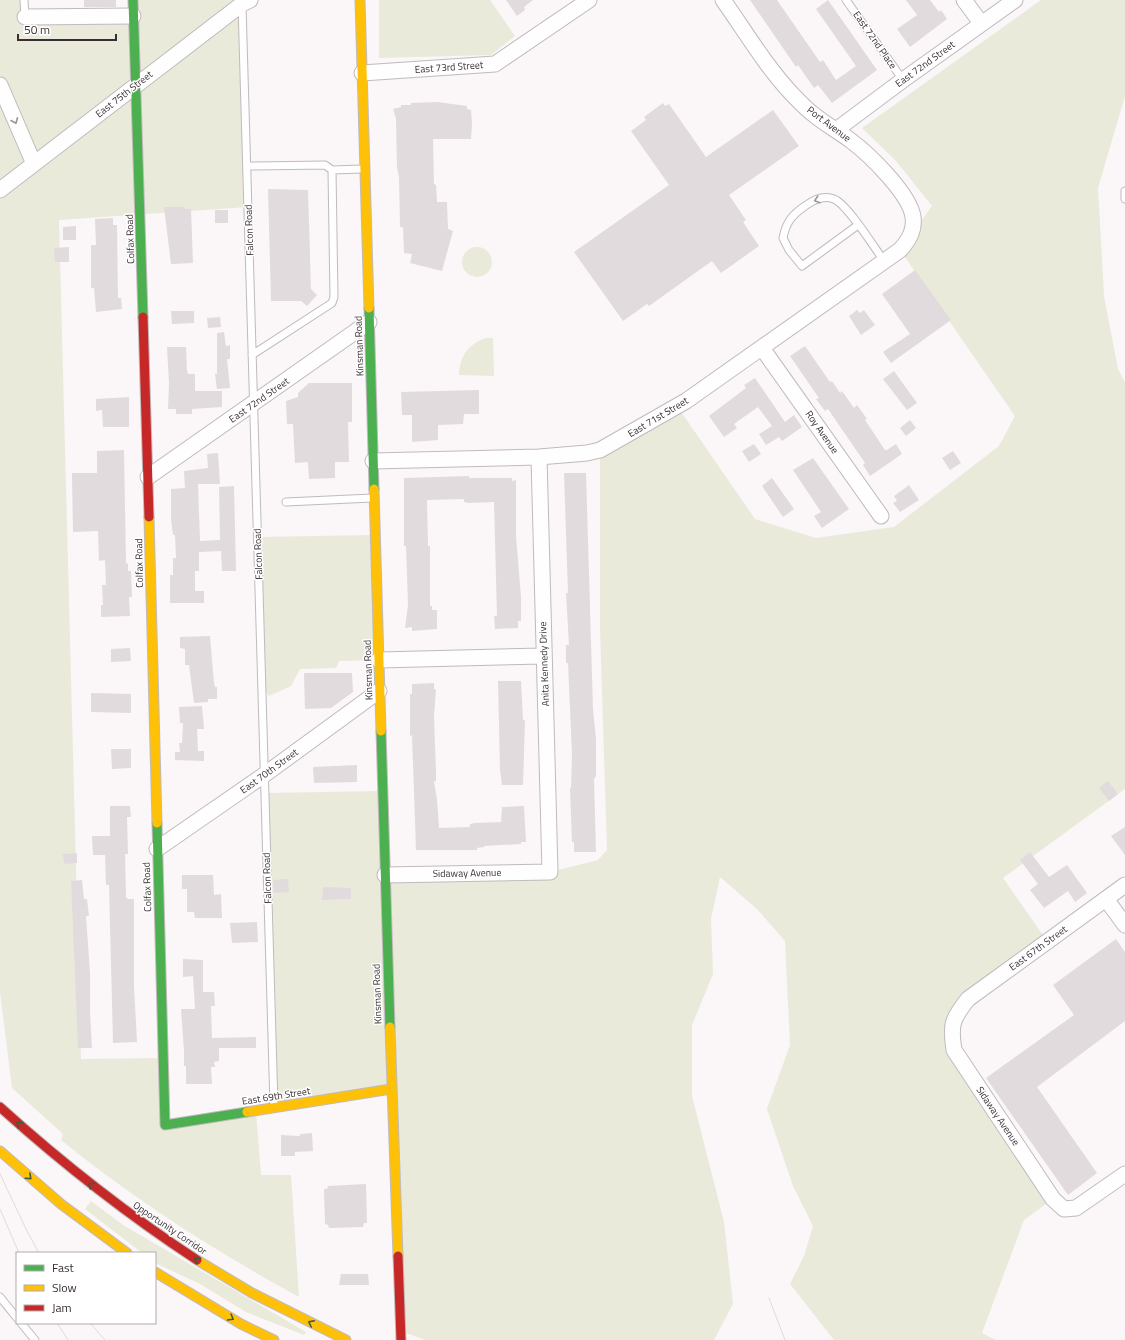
<svg xmlns="http://www.w3.org/2000/svg" width="1125" height="1340" font-family="'Titillium Web',sans-serif">
	<rect width="100%" height="100%" fill="#fbf6f8"/>
	<path fill="#eaeada" d="M0,0H24L25,16H133V0H242L248,207L59,220L81,1059L163,1058L165,1125L256,1111L261,1175H291L299,1297C215,1251 135,1200 61,1140L63,1134L12,1088L0,992Z
		M379,0H490L515,36L491,55L379,58Z
		M1041,0H1125V96L1098,188L1104,296L1118,369L1125,382V789L1003,878L1047,941L992,980L951,1032L1053,1199L1024,1220L982,1333L996,1340H834L790,1284L804,1256L813,1226L793,1186L767,1109L790,1045L785,941L757,909L720,877L711,919L713,974L692,1025V1096L724,1222L733,1304L714,1340H425L401,1331L391,1089L274,1108L265,793L382,791L385,875L550,872L598,860L607,850L600,628V450L677,406L755,519L816,538L894,527L999,446L1015,416L900,250L932,206L896,161L862,128Z
		M462 262a15 15 0 1 1 30 0a15 15 0 1 1-30 0Z
		M486,338H493L494,376L459,375C460,356 468,344 486,338Z
		M375,535L379,660L339,661L336,668L300,669L291,686L269,696L265,690V663H261L257,537Z
		M91,1201L123,1225L306,1332L304,1335L246,1312L200,1284L155,1263V1253H142L85,1209Z"/>
	<path fill="#e2dbde" d="M84,0H116V7H84Z
		M506,0H533L524,7L525,10L517,16Z
		M750,0H777L820,62L823,60L836,80L856,66L816,9L828,0L877,70L832,103L818,85L814,88L798,65L796,67Z
		M906,0H930L939,12L941,10L947,19L910,47L897,29L917,15Z
		M437,102L467,106V109L471,110L472,124L471,139H433L434,184L436,185L437,202H447L448,229L453,231L442,271L410,263L412,254L404,253L403,227H400L399,177L397,168L396,119L393,109L401,107V105H411V103Z
		M663,103L665,106L669,104L706,157L773,110L799,146L729,195L746,220L743,222L759,246L721,273L712,261L649,306L647,304L623,321L574,252L669,185L631,131L646,120L644,117Z
		M268,189L308,190L311,289L317,295L307,306L301,301H271Z
		M164,207H184L185,209H191L193,263L171,264Z
		M215,210H228V223H215Z
		M113,218V225H117L118,298H121L122,309L96,312L94,288H91V245H96L95,219Z
		M76,226V240H63V227Z
		M69,247V262H55L54,248Z
		M915,270L951,320L891,363L883,352L910,334L882,294Z
		M857,310L860,313L864,310L875,325L861,335L849,316Z
		M171,311H194V323L172,324Z
		M220,317L221,327L208,328L207,318Z
		M224,332L226,346L230,345V359H227L230,388L217,389L215,374H217V333Z
		M805,346L830,382L832,381L840,393L842,391L854,408L857,405L867,419L865,420L885,450H887L896,444L902,454L870,476L863,465L865,463L828,409L825,411L816,399L819,398L790,356Z
		M167,347H186L187,371L188,374H195V391H222V407L192,409V414H176V409H168L169,383Z
		M894,371L917,403L907,410L883,379Z
		M755,378L785,422L794,415L802,427L782,441L779,437L766,445L759,434L772,426L758,407L734,424L737,428L724,437L709,416L746,388L744,385Z
		M309,383H352V422H348L349,462H335V478L309,479L308,462L295,463L293,424H287L286,401L298,397V393Z
		M479,390V414H464L463,424L438,425V440L412,442V415H402L401,392Z
		M129,397V427H103L102,410L96,411V399Z
		M910,420L916,428L906,436L900,428Z
		M754,444L761,454L749,462L742,451Z
		M124,450L126,564L128,563V571H131L132,597H129L130,616L101,617V605H103L102,585H106L105,560L99,561L98,531L73,532L72,473H97V451Z
		M953,451L961,463L950,470L942,458Z
		M218,453L220,484H198L200,541L220,540L219,487L234,486L236,571H222L221,551L199,552V571H195V591H204V603H170V575H173V558H176L175,535H173L171,519V489L185,488L184,471L208,468L207,454Z
		M813,458L849,509L822,528L814,516L821,512L793,470Z
		M564,473H586L593,709L596,739V776L594,779L596,852H574V842H572L570,788H571L572,755L568,663H566V645H569L566,593H568Z
		M469,476V478H512V481L516,480V536L521,597V621H518V628L495,629L494,616H497L494,502L469,503L464,502V499L427,500L428,546H430V606H432V610H437V629L412,631V627L405,628L408,605L406,546H404V478Z
		M772,478L794,509L783,517L762,486Z
		M909,485L919,500L900,512L893,503L897,501L894,496Z
		M210,636L214,683L215,687H217V699H208V702L194,703L189,665H185V649L180,648V637Z
		M130,648L131,661L111,662V649Z
		M304,673H352L353,692L331,708L305,709Z
		M498,681H521L523,720H525L523,785H502L500,770Z
		M434,683V689H436L434,717L436,771V781H434L437,799L439,828L470,827V824L475,823L501,822L502,807L524,806L526,842H521V844L484,846V847L477,848V850H416L412,735L410,736V694H412V684Z
		M91,693L131,694V713L91,712Z
		M202,706L204,729H197L198,751H204V761L175,760V752H180L179,743H182L183,723H180L179,707Z
		M111,749H131V768L112,769Z
		M357,765V782L314,783L313,767Z
		M1108,781L1118,794L1109,801L1099,788Z
		M110,806H130L131,817H127L128,854H125L126,897L128,899H134V986L137,1042L113,1043L109,885H106L105,855H93L92,836H110Z
		M1125,827V855L1111,836Z
		M1030,852L1049,877L1067,865L1087,893L1075,902L1068,891L1044,908L1030,890L1038,884L1020,860Z
		M77,853V863L64,864L63,854Z
		M182,875H213L214,895L221,894L222,918H195L194,912H187V889H182Z
		M288,879L289,892L274,893L273,880Z
		M82,880L84,899H87L89,916H86L90,973V1011L92,1048H78L71,881Z
		M323,887L351,888V899L322,900Z
		M257,922L258,942L232,943L230,923Z
		M1116,939L1125,952V1021L1037,1087L1097,1173L1068,1195L986,1078L1074,1015L1053,985Z
		M183,959L203,960V992H214L215,1006H211L212,1038L256,1037V1048H219V1061L214,1062L215,1067H211L212,1084H186V1066H184V1051L181,1009H195L193,976L183,977Z
		M312,1133L313,1151L295,1152V1156H281V1135L300,1136V1134Z
		M366,1184L367,1223H364L363,1227L329,1228L328,1225L325,1224L324,1189H327L328,1186Z
		M341,1274H368L369,1285H339Z"/>
	<g fill="none" stroke-linecap="round" stroke-linejoin="round">
		<defs>
			<path id="lane" d="M24,0L25,17
				M846,0L903,80
				M242,5L274,1106
				M247,166L325,165L332,170
				M1125,191V199
				M858,225L802,266L789,250L783,238C786,222 792,215 805,206C813,200 824,195 834,199C848,205 874,247 884,261
				M252,355L332,303L334,297L332,170L362,169
				M286,502L372,498
				M0,1297L17,1318
				M21,1323L35,1340"/>
			<path id="street" d="M964,0L981,23
				M25,17L133,16
				M362,73L495,64L589,0
				M0,85L34,164
				M836,130L903,80L1015,0
				M0,190L242,4L250,0
				M762,348L881,516
				M373,461L539,457L587,453L600,450L686,401L900,250C909,240 915,230 913,217C910,194 869,154 850,140C838,131 825,124 813,114C805,108 798,100 791,93C765,65 745,31 723,0
				M148,477L369,322
				M379,660L543,656
				M157,849L264,775L379,691
				M385,875L550,872L539,457
				M1125,885L968,999C952,1019 950,1025 954,1050L1053,1199L1064,1209L1076,1208L1125,1174
				M1106,899L1125,925"/>
			<path id="fast" d="M133,0L143,317
				M369,308L374,489
				M381,731L390,1027
				M157,823L165,1125L247,1112"/>
			<path id="slow" d="M360,0L369,308
				M374,489L381,731
				M149,517L157,823
				M390,1027L398,1256
				M247,1112L391,1089
				M0,1151L61,1204L127,1253
				M197,1260L252,1293L346,1340
				M155,1272L241,1324L274,1340"/>
			<path id="jam" d="M143,317L149,517
				M0,1107C62,1163 127,1214 197,1260
				M398,1256L401,1340"/>
		</defs>
		<use href="#lane" stroke="#c1babd" stroke-width="9"/>
		<use href="#street" stroke="#c1babd" stroke-width="17"/>
		<use href="#fast" stroke="#c1babd" stroke-width="11"/>
		<use href="#slow" stroke="#c1babd" stroke-width="11"/>
		<use href="#jam" stroke="#c1babd" stroke-width="11"/>
		<use href="#lane" stroke="#fefefe" stroke-width="7"/>
		<use href="#street" stroke="#fefefe" stroke-width="15"/>
		<use href="#fast" stroke="#4caf50" stroke-width="9"/>
		<use href="#slow" stroke="#ffc107" stroke-width="9"/>
		<use href="#jam" stroke="#c62828" stroke-width="9"/>
		<path stroke="#dddbdc" stroke-width="1" d="M0,1174L27,1231L39,1253
			M0,1209L19,1253
			M769,1298L785,1340
			M57,1323L68,1340
			M90,1323L105,1340"/>
	</g>
	<defs><path id="oneway-chevron" d="M-2-3.5L2.5 0L-2 3.5" fill="none" stroke-width="1.6" stroke-linecap="round" stroke-linejoin="round"/></defs>
	<g stroke="#9b9698">
		<use href="#oneway-chevron" transform="translate(15 121) rotate(67)"/>
		<use href="#oneway-chevron" transform="translate(817 200) rotate(162)"/>
	</g>
	<g stroke="#3f5b3d">
		<use href="#oneway-chevron" transform="translate(19 1124) rotate(-137)"/>
		<use href="#oneway-chevron" transform="translate(29 1177) rotate(42)"/>
		<use href="#oneway-chevron" transform="translate(91 1185) rotate(-142)"/>
		<use href="#oneway-chevron" transform="translate(197 1260) rotate(-149)"/>
		<use href="#oneway-chevron" transform="translate(231 1318) rotate(30)"/>
		<use href="#oneway-chevron" transform="translate(311 1323) rotate(-154)"/>
	</g>
	<g text-anchor="middle" dominant-baseline="central" stroke-width="3" stroke-linejoin="round" paint-order="stroke">
		<g font-size="10" fill="#382e33" stroke="#fff">
			<text transform="translate(875 40) rotate(55)">East 72nd Place</text>
			<text transform="translate(925 64) rotate(-36)">East 72nd Street</text>
			<text transform="translate(449 67) rotate(-4)">East 73rd Street</text>
			<text transform="translate(124 94) rotate(-38)">East 75th Street</text>
			<text transform="translate(829 124) rotate(37)">Port Avenue</text>
			<text transform="translate(249 230) rotate(-92)">Falcon Road</text>
			<text transform="translate(130 239) rotate(-92)">Colfax Road</text>
			<text transform="translate(359 346) rotate(-92)">Kinsman Road</text>
			<text transform="translate(259 400) rotate(-35)">East 72nd Street</text>
			<text transform="translate(658 417) rotate(-31)">East 71st Street</text>
			<text transform="translate(822 432) rotate(55)">Roy Avenue</text>
			<text transform="translate(258 554) rotate(-92)">Falcon Road</text>
			<text transform="translate(139 563) rotate(-91)">Colfax Road</text>
			<text transform="translate(544 664) rotate(-92)">Anita Kennedy Drive</text>
			<text transform="translate(368 670) rotate(-92)">Kinsman Road</text>
			<text transform="translate(269 771) rotate(-36)">East 70th Street</text>
			<text transform="translate(467 873) rotate(-1)">Sidaway Avenue</text>
			<text transform="translate(267 878) rotate(-92)">Falcon Road</text>
			<text transform="translate(147 887) rotate(-92)">Colfax Road</text>
			<text transform="translate(1038 948) rotate(-36)">East 67th Street</text>
			<text transform="translate(377 994) rotate(-92)">Kinsman Road</text>
			<text transform="translate(276 1096) rotate(-9)">East 69th Street</text>
			<text transform="translate(998 1116) rotate(56)">Sidaway Avenue</text>
			<text transform="translate(170 1228) rotate(34)">Opportunity Corridor</text>
		</g>
	</g>
	<rect x="16" y="1252" width="140" height="72" fill="#ffffff" stroke="#afabad"/>
	<rect x="24" y="1265" width="20" height="6" fill="#4caf50" stroke="#afabad"/>
	<text x="52" y="1272" font-size="12" fill="#382e33">Fast</text>
	<rect x="24" y="1285" width="20" height="6" fill="#ffc107" stroke="#afabad"/>
	<text x="52" y="1292" font-size="12" fill="#382e33">Slow</text>
	<rect x="24" y="1305" width="20" height="6" fill="#c62828" stroke="#afabad"/>
	<text x="52" y="1312" font-size="12" fill="#382e33">Jam</text>
	<path d="M18 34v6h98v-6" fill="none" stroke="#382e33" stroke-width="2"/>
	<text x="24" y="34" font-size="12" fill="#382e33" stroke="#ffffff" stroke-width="3" paint-order="stroke">50 m</text>
</svg>
